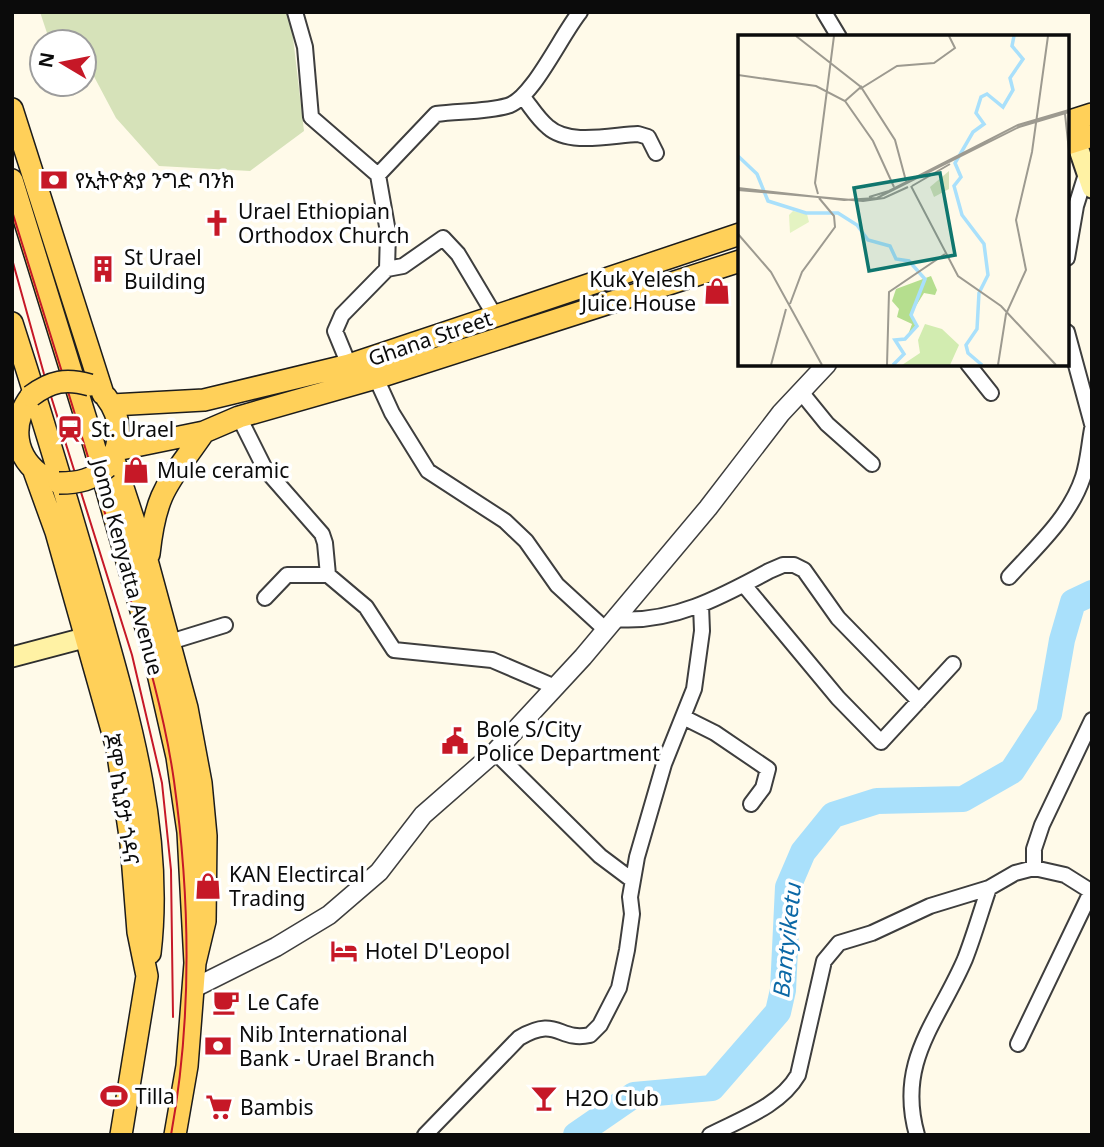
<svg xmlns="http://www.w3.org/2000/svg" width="1104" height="1147" font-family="Georgia,'Noto Sans Ethiopic',serif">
	<rect width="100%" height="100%" fill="#fffae9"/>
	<path fill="#d6e2b9" d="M40,12H290L304,131L250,171L159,166L116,118L90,69L84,65V42H50Z"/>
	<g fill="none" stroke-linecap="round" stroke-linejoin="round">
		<path stroke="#a9e0fb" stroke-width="26" d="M576,1135L634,1095L712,1088L778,1012L783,990L788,887L803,852L833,815L877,801L963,799L1012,771L1049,714L1062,640L1073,602L1092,593"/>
		<defs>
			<path id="minor" d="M295,12L305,47L311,117L378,175L388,232L387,269
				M824,12L839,37
				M523,97C531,107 538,119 548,127C569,146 612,135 638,134L648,137L656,153
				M378,175L436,114C459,111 485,112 507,106C532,100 561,35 580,12
				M1067,258L1076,206L1086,174
				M1067,332L1092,424
				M968,364L991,393
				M349,365L335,331L342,315L387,269L403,266L443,238L458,254L495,316
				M376,378L392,413L428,471L505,521L526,541L557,585L606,630
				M801,392L827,424L872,464
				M239,417L265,469L322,534L325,543L328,575
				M1009,577C1036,547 1070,517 1083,477C1088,462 1089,445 1092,429
				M744,585L838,698L881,742L953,664
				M265,598L287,575H328L366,607L394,650L492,660L555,687
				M615,619C671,624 721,597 769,571L783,565H794L804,570L838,618L919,701
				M170,642L225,625
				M685,718L715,733L768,769L763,788L751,804
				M495,752L600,856L632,880
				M1034,868V849L1042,825L1092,720
				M1018,1044L1091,892
				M425,1135L519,1038C558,1015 558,1042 590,1035L600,1025L619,988L627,950L632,914L630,897L637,857L664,764L694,689L702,631L701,605
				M710,1135C741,1119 780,1106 798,1075L824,961L839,943L872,933L930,906L989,888L1015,873L1034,868L1065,875L1092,892
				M917,1135C896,1061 938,1022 965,959C974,936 981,911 989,888"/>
			<path id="tertiary" d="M194,988L276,947L329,915L379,872L423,815L495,752L583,657L708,508L781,413L827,364"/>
			<path id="secondary" d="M1072,129L1092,188
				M12,657L84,638"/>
			<path id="primary" d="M12,109L103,394
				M1067,122L1092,114
				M1067,144L1092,136
				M12,180L93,442L154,656L177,757L188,832L195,963
				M12,323C42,416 70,509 97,603C129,716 164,834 150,953
				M31,396C10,424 14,458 44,477
				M106,397C121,416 122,439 111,461
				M112,405L204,400L349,365L740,234
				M116,450L204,432L239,417L376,378L740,261
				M113,457L148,564L187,708L201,783L206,836L205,921L195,963L187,1066L175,1135
				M34,471L56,532L117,748L131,843L138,932L147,976L121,1135
				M149,554C156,489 169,483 204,432"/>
		</defs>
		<use href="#minor" stroke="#3e3e3e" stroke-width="18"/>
		<use href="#tertiary" stroke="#3e3e3e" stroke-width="21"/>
		<use href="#secondary" stroke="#2d2d2d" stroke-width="23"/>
		<use href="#primary" stroke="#1c1c1c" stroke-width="24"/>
		<use href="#minor" stroke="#fff" stroke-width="14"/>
		<use href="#tertiary" stroke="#fff" stroke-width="18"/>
		<use href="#secondary" stroke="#fff2a4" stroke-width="19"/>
		<use href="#primary" stroke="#ffd059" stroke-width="21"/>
		<path stroke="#c61827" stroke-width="2" d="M12,211C49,331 87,450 122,571C142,639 164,710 174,781C190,897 192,1020 171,1135
			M12,259L44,374L132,655L162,783L171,870L173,1017"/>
		<defs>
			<path id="primary-bridge" d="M31,396C51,381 66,378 90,385
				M59,483C79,483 92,480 107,467"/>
		</defs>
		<use href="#primary-bridge" stroke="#1c1c1c" stroke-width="24" stroke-linecap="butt"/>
		<use href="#primary-bridge" stroke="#ffd059" stroke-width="21"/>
	</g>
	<defs>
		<symbol id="bank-bare" viewBox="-9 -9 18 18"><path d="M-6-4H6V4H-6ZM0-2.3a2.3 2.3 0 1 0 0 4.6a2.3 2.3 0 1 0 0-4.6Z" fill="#c61827" stroke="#fff" stroke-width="2.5" paint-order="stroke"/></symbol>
		<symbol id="church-bare" viewBox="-9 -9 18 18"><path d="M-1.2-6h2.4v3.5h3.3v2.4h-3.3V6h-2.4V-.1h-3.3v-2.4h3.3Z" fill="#c61827" stroke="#fff" stroke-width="2.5" paint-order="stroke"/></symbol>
		<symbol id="building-bare" viewBox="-9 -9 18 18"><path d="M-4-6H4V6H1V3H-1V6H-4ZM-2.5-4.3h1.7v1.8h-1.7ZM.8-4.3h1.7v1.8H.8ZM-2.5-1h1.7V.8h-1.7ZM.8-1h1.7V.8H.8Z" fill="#c61827" stroke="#fff" stroke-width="2.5" paint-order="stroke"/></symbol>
		<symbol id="shop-bare" viewBox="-9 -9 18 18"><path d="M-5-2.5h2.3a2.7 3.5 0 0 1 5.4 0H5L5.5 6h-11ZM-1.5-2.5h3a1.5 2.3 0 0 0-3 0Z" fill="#c61827" stroke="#fff" stroke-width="2.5" paint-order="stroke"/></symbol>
		<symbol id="station-bare" viewBox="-9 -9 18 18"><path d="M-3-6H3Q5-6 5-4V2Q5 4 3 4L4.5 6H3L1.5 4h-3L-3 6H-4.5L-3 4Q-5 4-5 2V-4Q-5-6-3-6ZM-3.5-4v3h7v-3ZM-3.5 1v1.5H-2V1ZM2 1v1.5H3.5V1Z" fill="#c61827" stroke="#fff" stroke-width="2.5" paint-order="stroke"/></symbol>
		<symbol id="civic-bare" viewBox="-9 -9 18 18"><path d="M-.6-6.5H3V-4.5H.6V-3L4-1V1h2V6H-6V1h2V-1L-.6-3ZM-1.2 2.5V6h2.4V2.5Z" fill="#c61827" stroke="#fff" stroke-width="2.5" paint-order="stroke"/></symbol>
		<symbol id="hotel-bare" viewBox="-9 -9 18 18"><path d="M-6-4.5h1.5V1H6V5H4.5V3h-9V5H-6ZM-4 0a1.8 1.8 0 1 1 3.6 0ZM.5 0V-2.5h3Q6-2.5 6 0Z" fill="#c61827" stroke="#fff" stroke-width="2.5" paint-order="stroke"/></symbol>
		<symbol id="cafe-bare" viewBox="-9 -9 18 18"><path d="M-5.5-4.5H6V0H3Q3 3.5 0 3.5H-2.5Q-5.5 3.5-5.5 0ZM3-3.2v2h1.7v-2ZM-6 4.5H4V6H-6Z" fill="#c61827" stroke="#fff" stroke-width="2.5" paint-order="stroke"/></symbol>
		<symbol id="stadium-bare" viewBox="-9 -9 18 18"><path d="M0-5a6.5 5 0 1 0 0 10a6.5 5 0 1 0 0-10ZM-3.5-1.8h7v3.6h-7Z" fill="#c61827" stroke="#fff" stroke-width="2.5" paint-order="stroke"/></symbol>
		<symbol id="bar-bare" viewBox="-9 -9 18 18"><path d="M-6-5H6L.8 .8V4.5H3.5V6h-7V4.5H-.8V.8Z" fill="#c61827" stroke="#fff" stroke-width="2.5" paint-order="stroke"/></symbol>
		<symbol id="supermarket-bare" viewBox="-9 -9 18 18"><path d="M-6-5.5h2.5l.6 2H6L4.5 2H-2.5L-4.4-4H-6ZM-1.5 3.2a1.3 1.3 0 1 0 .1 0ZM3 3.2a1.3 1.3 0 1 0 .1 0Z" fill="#c61827" stroke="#fff" stroke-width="2.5" paint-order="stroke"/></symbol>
	</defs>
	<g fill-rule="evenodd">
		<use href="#bank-bare" x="35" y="161" width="38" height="38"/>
		<use href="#church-bare" x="198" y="204" width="38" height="38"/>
		<use href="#building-bare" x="84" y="250" width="38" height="38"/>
		<use href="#shop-bare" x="698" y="272" width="38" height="38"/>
		<use href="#station-bare" x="51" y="410" width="38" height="38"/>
		<use href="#shop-bare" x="117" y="451" width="38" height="38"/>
		<use href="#civic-bare" x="436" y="722" width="38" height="38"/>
		<use href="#shop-bare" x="189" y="867" width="38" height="38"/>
		<use href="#hotel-bare" x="325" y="932" width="38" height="38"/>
		<use href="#cafe-bare" x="207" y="983" width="38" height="38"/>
		<use href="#bank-bare" x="199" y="1027" width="38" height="38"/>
		<use href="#stadium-bare" x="95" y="1077" width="38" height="38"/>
		<use href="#bar-bare" x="525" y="1079" width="38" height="38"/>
		<use href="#supermarket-bare" x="200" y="1088" width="38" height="38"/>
	</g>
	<g text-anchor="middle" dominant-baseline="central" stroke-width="7" stroke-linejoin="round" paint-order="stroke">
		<g font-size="21" fill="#0b0b0b" stroke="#fff" text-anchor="start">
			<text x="75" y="180">የኢትዮጵያ ንግድ ባንክ</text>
			<text x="238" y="211">Urael Ethiopian<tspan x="238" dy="24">Orthodox Church</tspan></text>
			<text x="124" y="257">St Urael<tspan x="124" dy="24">Building</tspan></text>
			<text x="696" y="279" text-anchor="end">Kuk Yelesh<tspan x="696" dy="24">Juice House</tspan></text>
			<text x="91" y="429">St. Urael</text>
			<text x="157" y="470">Mule ceramic</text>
			<text x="476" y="729">Bole S/City<tspan x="476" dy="24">Police Department</tspan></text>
			<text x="229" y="874">KAN Electircal<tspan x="229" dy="24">Trading</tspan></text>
			<text x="365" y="951">Hotel D'Leopol</text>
			<text x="247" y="1002">Le Cafe</text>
			<text x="239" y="1034">Nib International<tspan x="239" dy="24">Bank - Urael Branch</tspan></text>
			<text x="135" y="1096">Tilla</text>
			<text x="565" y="1098">H2O Club</text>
			<text x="240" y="1107">Bambis</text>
		</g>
		<g font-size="21" fill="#0b0b0b" stroke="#fff">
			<text transform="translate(430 338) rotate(-19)">Ghana Street</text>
			<text transform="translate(128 567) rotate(75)">Jomo Kenyatta Avenue</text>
			<text transform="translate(122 799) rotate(81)">ጆሞ ኬኒያታ ጎዳና</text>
		</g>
		<g font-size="23" font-style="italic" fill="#0b68a6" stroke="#fff">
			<text transform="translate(786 941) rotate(-84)">Bantyiketu</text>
		</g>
	</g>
	<g transform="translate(738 35)">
		<rect width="331" height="331" fill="#fffae9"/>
		<path d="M187,289L204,294L221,310L212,330H164L182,318L180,305Z" fill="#d2ecb0"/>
		<path d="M193,241L199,255L197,260L186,258L173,279L179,289L170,300L174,289L159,282L161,274L154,266L158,254Z" fill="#b5de8e"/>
		<path d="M211,136V154L196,162L192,152Z" fill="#d6e2b9"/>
		<path d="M55,176L69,179L71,187L52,198L51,180Z" fill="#e4f3c2"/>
		<path fill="none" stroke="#a9e0fb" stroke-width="3.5" d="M0,121L19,139L30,166L68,178H100L119,190L130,205L152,211L158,224L171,226L187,244L173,280L179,291L167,304L157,305L166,319L155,330M244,330L230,318L228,310L239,294L241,258L250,240L246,209L224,180L216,151L223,142L217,128L235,97L246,89L238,78L243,62L249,59L265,72L275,55L272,43L285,24L274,11L276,1"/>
		<path fill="none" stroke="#9d9a90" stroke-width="2" d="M58,1L123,52L157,105L168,146M0,40L78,51L107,66L135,106L156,152M122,54L159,31L196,28L217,13L211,1M107,66L124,51M327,79L331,116M173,151L220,241L263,271L318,330M174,151L212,129M0,153L106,165L139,163L281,92L331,77M0,155L125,166L146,163L170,152M80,159L77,148L96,1M131,162L151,156L280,90L331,75M0,199L33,237L84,330M52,269L64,237L97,192L96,181L81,163M33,330L48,274M149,330L151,257L207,219M260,330L268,279L288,235L278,185L294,117L310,1"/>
		<path fill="#0f766e" fill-opacity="0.15" stroke="#0f766e" stroke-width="3.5" d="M202,138L217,220L131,236L116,153Z"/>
		<rect width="331" height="331" fill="none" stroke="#0b0b0b" stroke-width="3.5"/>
	</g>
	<rect width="1104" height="1147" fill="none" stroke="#0b0b0b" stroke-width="28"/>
	<g transform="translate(63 63) rotate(280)"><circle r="33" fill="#ffffff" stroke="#9d9d9d" stroke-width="2"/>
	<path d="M0-5L12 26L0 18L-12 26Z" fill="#c61827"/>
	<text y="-10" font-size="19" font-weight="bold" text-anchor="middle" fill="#0b0b0b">N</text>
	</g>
</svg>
